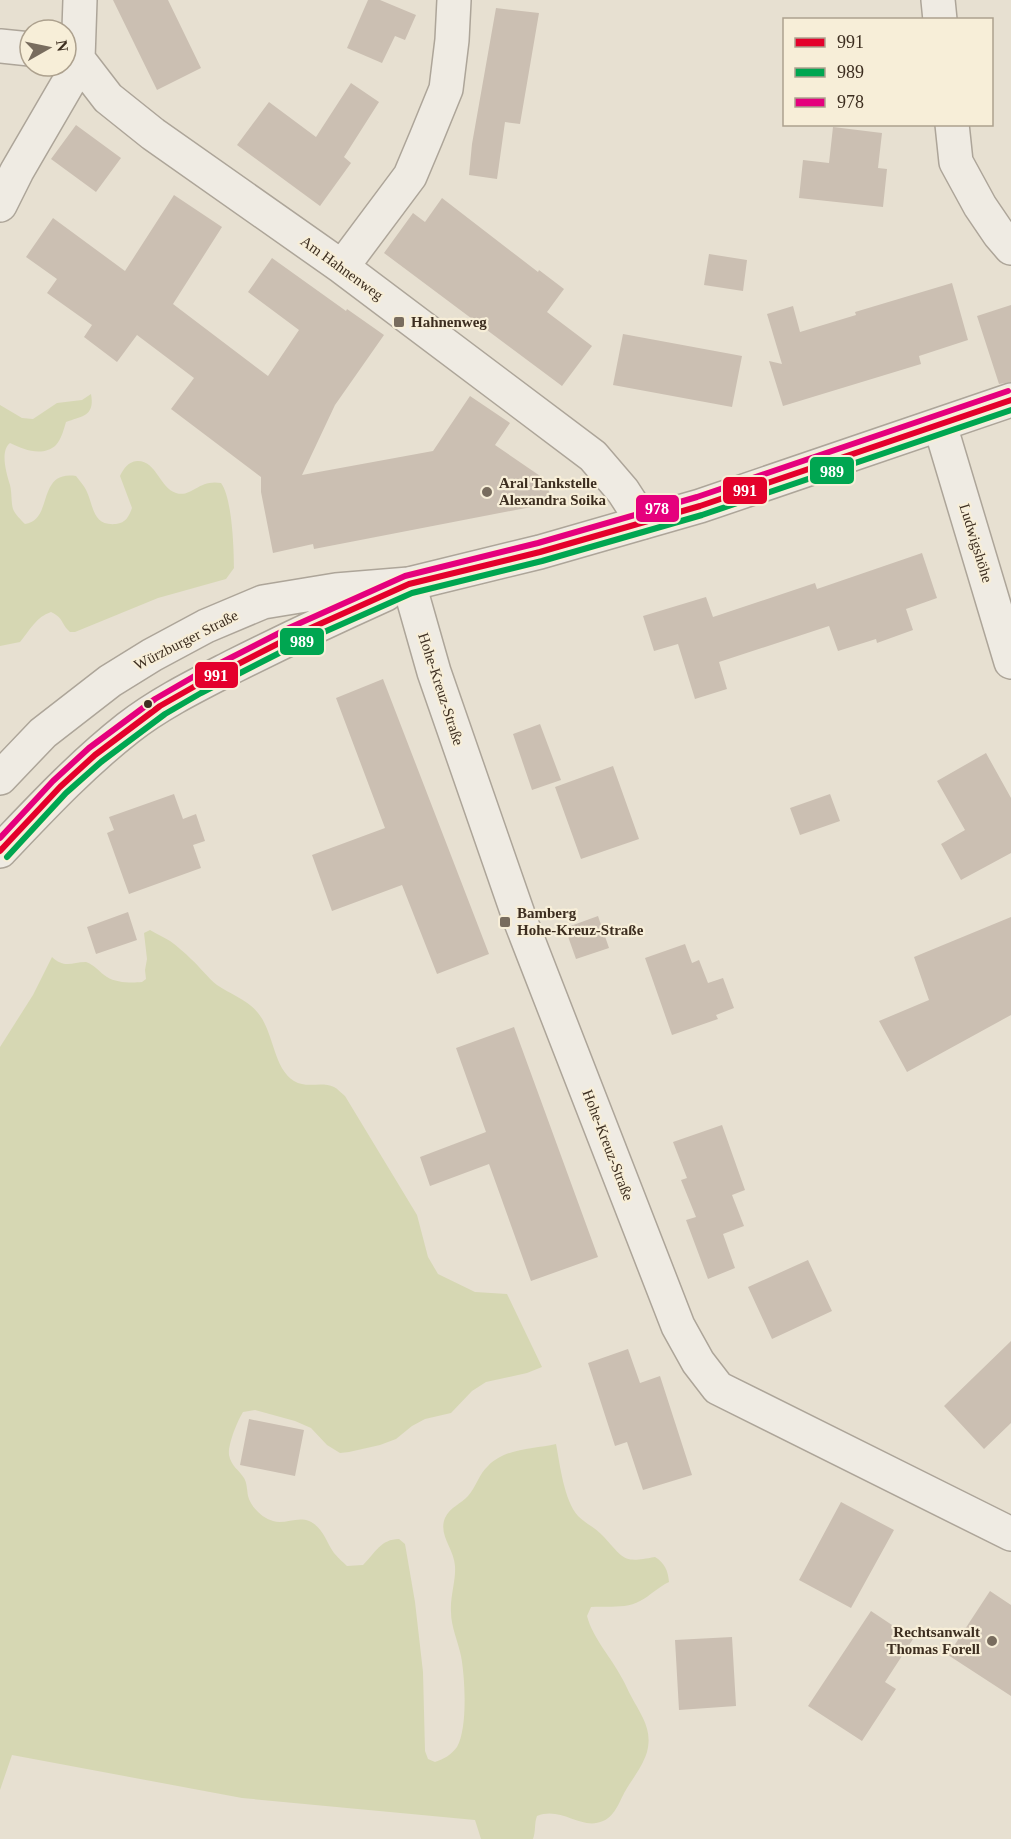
<svg xmlns="http://www.w3.org/2000/svg" width="1011" height="1839" font-family="'Times New Roman',serif">
	<rect width="100%" height="100%" fill="#e7e0d1"/>
	<path fill="#d6d7b3" d="M91,394C95,416 83,416 66,422C64,429 61,440 56,445C43,457 24,450 10,443C0,451 6,472 10,485C12,493 11,502 13,509C15,514 21,520 25,524C54,520 36,470 76,476C80,481 85,487 87,492C94,508 93,526 116,524C126,523 129,516 132,508L120,476C124,468 128,462 137,461C156,460 160,488 176,493C192,498 198,479 221,483C232,497 234,549 234,568L226,579L158,598L75,632H70C60,623 65,619 51,612C36,617 30,630 20,642L0,646V405L22,418L33,419L57,403L82,400Z
		M150,930C156,934 164,937 170,941C177,946 185,953 191,959C200,967 207,977 217,985C230,994 248,1000 258,1013C274,1032 273,1068 294,1081C307,1089 321,1081 334,1087C338,1089 341,1093 345,1096L417,1215L428,1257L438,1274L475,1292L507,1294L542,1367L527,1373L486,1382L472,1391L451,1413L425,1419L412,1426L396,1439L380,1445L349,1452L340,1453L327,1445L311,1428L295,1421L255,1410L243,1412C237,1422 228,1444 229,1455C231,1466 239,1470 244,1478C247,1483 247,1490 248,1496C251,1507 262,1518 273,1521C284,1525 297,1516 309,1521C323,1527 326,1542 334,1553C338,1558 343,1562 347,1566L363,1565C375,1553 381,1539 399,1539L405,1544L415,1602L423,1672L425,1751L428,1759L435,1762C444,1759 451,1755 457,1747C468,1728 465,1677 461,1656C458,1641 451,1627 451,1612C450,1596 456,1581 455,1566C454,1549 438,1535 445,1518C450,1507 461,1504 468,1496C476,1487 479,1474 488,1466C505,1448 534,1449 556,1444C560,1465 564,1500 578,1516C586,1524 596,1528 604,1537C625,1560 623,1563 655,1557C665,1563 668,1571 669,1582C658,1587 650,1596 640,1601C626,1609 606,1606 591,1607L587,1616C593,1639 612,1658 623,1680C626,1685 628,1691 631,1696C641,1715 653,1729 647,1752C643,1765 634,1777 627,1788C620,1799 616,1816 603,1821C581,1831 562,1806 537,1816C534,1824 536,1831 533,1839H481L475,1820L242,1798L12,1755L0,1790V1047L33,995L52,957C65,969 72,962 86,962C95,965 99,972 107,977C116,983 132,983 142,982L146,979L145,970L147,959L144,933Z"/>
	<path fill="#cbbfb2" d="M113,0H168L201,68L157,90Z
		M368,0H380L416,15L405,40L395,36L382,63L347,48Z
		M496,8L539,13L520,124L505,122L497,179L469,175L472,144Z
		M351,83L379,102L344,157L351,163L320,206L237,145L269,102L316,137Z
		M76,125L121,158L96,192L51,159Z
		M833,127L882,133L878,168L887,169L883,207L799,198L803,160L829,163Z
		M174,195L222,227L173,304L268,376L299,330L248,292L272,258L346,311L347,309L384,335L335,405L302,475L433,451L470,396L510,423L495,445L546,480L552,503L314,549L313,544L273,553L261,492V477L171,409L194,378L137,335L117,362L84,337L92,325L47,293L57,279L26,257L53,218L125,271Z
		M442,198L538,272L539,270L564,289L547,312L592,346L562,386L384,253L413,213L425,222Z
		M709,254L747,260L743,291L704,285Z
		M952,283L968,340L919,356L921,364L783,406L769,361L782,364L767,314L793,306L800,332L856,315L855,312Z
		M1011,305V382L999,384L977,316Z
		M623,334L742,356L732,407L613,385Z
		M922,553L937,598L906,609L913,630L877,643L876,639L838,651L829,626L719,662L727,689L695,699L678,644L654,651L643,616L706,597L713,617L815,583L817,589Z
		M383,679L489,954L437,974L402,885L332,911L312,855L385,828L336,698Z
		M540,724L561,780L532,790L513,734Z
		M986,753L1011,798V853L961,880L941,844L965,830L937,781Z
		M613,766L639,839L581,859L555,787Z
		M174,794L183,819L196,814L205,841L193,845L201,868L129,894L107,833L114,830L109,817Z
		M830,794L840,821L800,835L790,808Z
		M128,912L137,940L96,954L87,927Z
		M598,916L609,948L576,959L565,928Z
		M1011,917V1015L907,1072L879,1021L929,1000L914,957Z
		M685,944L692,963L699,960L708,983L723,978L734,1008L716,1015L718,1019L672,1035L645,958Z
		M514,1027L598,1257L531,1281L489,1164L430,1186L420,1157L486,1132L456,1048Z
		M722,1125L745,1190L732,1195L744,1226L723,1234L735,1268L708,1279L686,1220L696,1217L681,1180L687,1178L673,1142Z
		M808,1260L832,1311L772,1339L748,1287Z
		M1011,1341V1423L984,1449L944,1406Z
		M628,1349L640,1383L660,1376L692,1475L643,1490L627,1442L615,1446L588,1363Z
		M249,1419L304,1430L295,1476L240,1465Z
		M841,1502L894,1530L851,1608L799,1580Z
		M990,1591L1011,1605V1696L948,1655Z
		M871,1611L913,1639L885,1682L896,1689L862,1741L808,1706Z
		M732,1637L736,1706L679,1710L675,1640Z"/>
	<g fill="none" stroke-linecap="round" stroke-linejoin="round">
		<defs>
			<path id="minor" d="M938,0L940,20
				M0,46L30,49
				M66,52L78,59L108,98L153,134L342,267L593,456L623,491L643,522
				M952,124L956,162L980,206L999,234L1011,248
				M0,205L17,171L74,73L78,59L80,0
				M342,267L410,176L426,138L446,89L452,40L454,0
				M940,425L1011,662
				M409,584L434,672L519,917L678,1326L698,1362L718,1388L1011,1534"/>
			<path id="tertiary" d="M0,778L43,733L110,681L152,655L206,626L263,602L336,590L409,584L540,552L700,506L1011,400
				M0,851C41,808 81,765 128,728C160,703 197,685 234,666C284,641 335,617 386,594"/>
		</defs>
		<use href="#minor" stroke="#ada599" stroke-width="36"/>
		<use href="#tertiary" stroke="#ada599" stroke-width="36"/>
		<use href="#minor" stroke="#efebe3" stroke-width="33"/>
		<use href="#tertiary" stroke="#efebe3" stroke-width="33"/>
		<defs>
			<path id="bus-1" d="M0,851L60,787L95,755L160,706L197,685L293,636L409,584L540,552L700,506L1011,400"/>
			<path id="bus-2" d="M7,857L66,793L101,762L165,714L201,693L297,644L412,593L542,561L702,515L1011,410"/>
			<path id="bus-3" d="M0,838L53,781L89,748L155,699L193,677L289,628L405,576L538,543L697,497L1008,391"/>
		</defs>
		<use href="#bus-1" stroke="#f7eed8" stroke-width="10"/>
		<use href="#bus-2" stroke="#f7eed8" stroke-width="10"/>
		<use href="#bus-3" stroke="#f7eed8" stroke-width="10"/>
		<use href="#bus-1" stroke="#e4002b" stroke-width="6"/>
		<use href="#bus-2" stroke="#00a651" stroke-width="6"/>
		<use href="#bus-3" stroke="#e5007d" stroke-width="6"/>
	</g>
	<g fill="#786c5e" stroke="#f7eed8" stroke-width="2">
		<rect x="393" y="316" width="12" height="12" rx="3"/>
		<circle cx="487" cy="492" r="6"/>
		<rect x="499" y="916" width="12" height="12" rx="3"/>
		<circle cx="992" cy="1641" r="6"/>
	</g>
	<circle fill="#3d2e20" stroke="#f7eed8" stroke-width="2" cx="148" cy="704" r="5"/>
	<g text-anchor="middle" dominant-baseline="central" stroke-width="4.5" stroke-linejoin="round" paint-order="stroke">
		<g font-size="15" fill="#3d2e20" stroke="#f7eed8">
			<text transform="translate(342 268) rotate(36)">Am Hahnenweg</text>
			<text transform="translate(976 543) rotate(73)">Ludwigshöhe</text>
			<text transform="translate(186 640) rotate(-27)">Würzburger Straße</text>
			<text transform="translate(441 689) rotate(72)">Hohe-Kreuz-Straße</text>
			<text transform="translate(608 1145) rotate(69)">Hohe-Kreuz-Straße</text>
		</g>
		<g font-size="15" font-weight="bold" fill="#3d2e20" stroke="#f7eed8" text-anchor="start">
			<text x="411" y="322">Hahnenweg</text>
			<text x="499" y="483">Aral Tankstelle<tspan x="499" dy="17">Alexandra Soika</tspan></text>
			<text x="517" y="913">Bamberg<tspan x="517" dy="17">Hohe-Kreuz-Straße</tspan></text>
			<text x="980" y="1632" text-anchor="end">Rechtsanwalt<tspan x="980" dy="17">Thomas Forell</tspan></text>
		</g>
	</g>
	<g stroke="#f7eed8" stroke-width="2">
		<rect x="809" y="456" width="46" height="29" rx="6" fill="#00a651"/>
		<rect x="722" y="476" width="46" height="29" rx="6" fill="#e4002b"/>
		<rect x="635" y="494" width="45" height="29" rx="6" fill="#e5007d"/>
		<rect x="279" y="627" width="46" height="29" rx="6" fill="#00a651"/>
		<rect x="194" y="661" width="45" height="28" rx="6" fill="#e4002b"/>
	</g>
	<g font-size="16" text-anchor="middle" font-weight="bold" fill="#fff">
		<text x="832" y="477">989</text>
		<text x="745" y="496">991</text>
		<text x="657" y="514">978</text>
		<text x="302" y="647">989</text>
		<text x="216" y="681">991</text>
	</g>
	<rect x="783" y="18" width="210" height="108" fill="#f7eed8" stroke="#ada18e" stroke-width="1.5"/>
	<rect x="795" y="38" width="30" height="9" fill="#e4002b" stroke="#ada18e" stroke-width="1.5"/>
	<text x="837" y="48" font-size="18" fill="#3d2e20">991</text>
	<rect x="795" y="68" width="30" height="9" fill="#00a651" stroke="#ada18e" stroke-width="1.5"/>
	<text x="837" y="78" font-size="18" fill="#3d2e20">989</text>
	<rect x="795" y="98" width="30" height="9" fill="#e5007d" stroke="#ada18e" stroke-width="1.5"/>
	<text x="837" y="108" font-size="18" fill="#3d2e20">978</text>
	<g transform="translate(48 48) rotate(81)"><circle r="28" fill="#f7eed8" stroke="#ada18e" stroke-width="1.5"/>
	<path d="M0-4.5L10 22L0 15L-10 22Z" fill="#786c5e"/>
	<text y="-9" font-size="16" font-weight="bold" text-anchor="middle" fill="#3d2e20">N</text>
	</g>
</svg>
